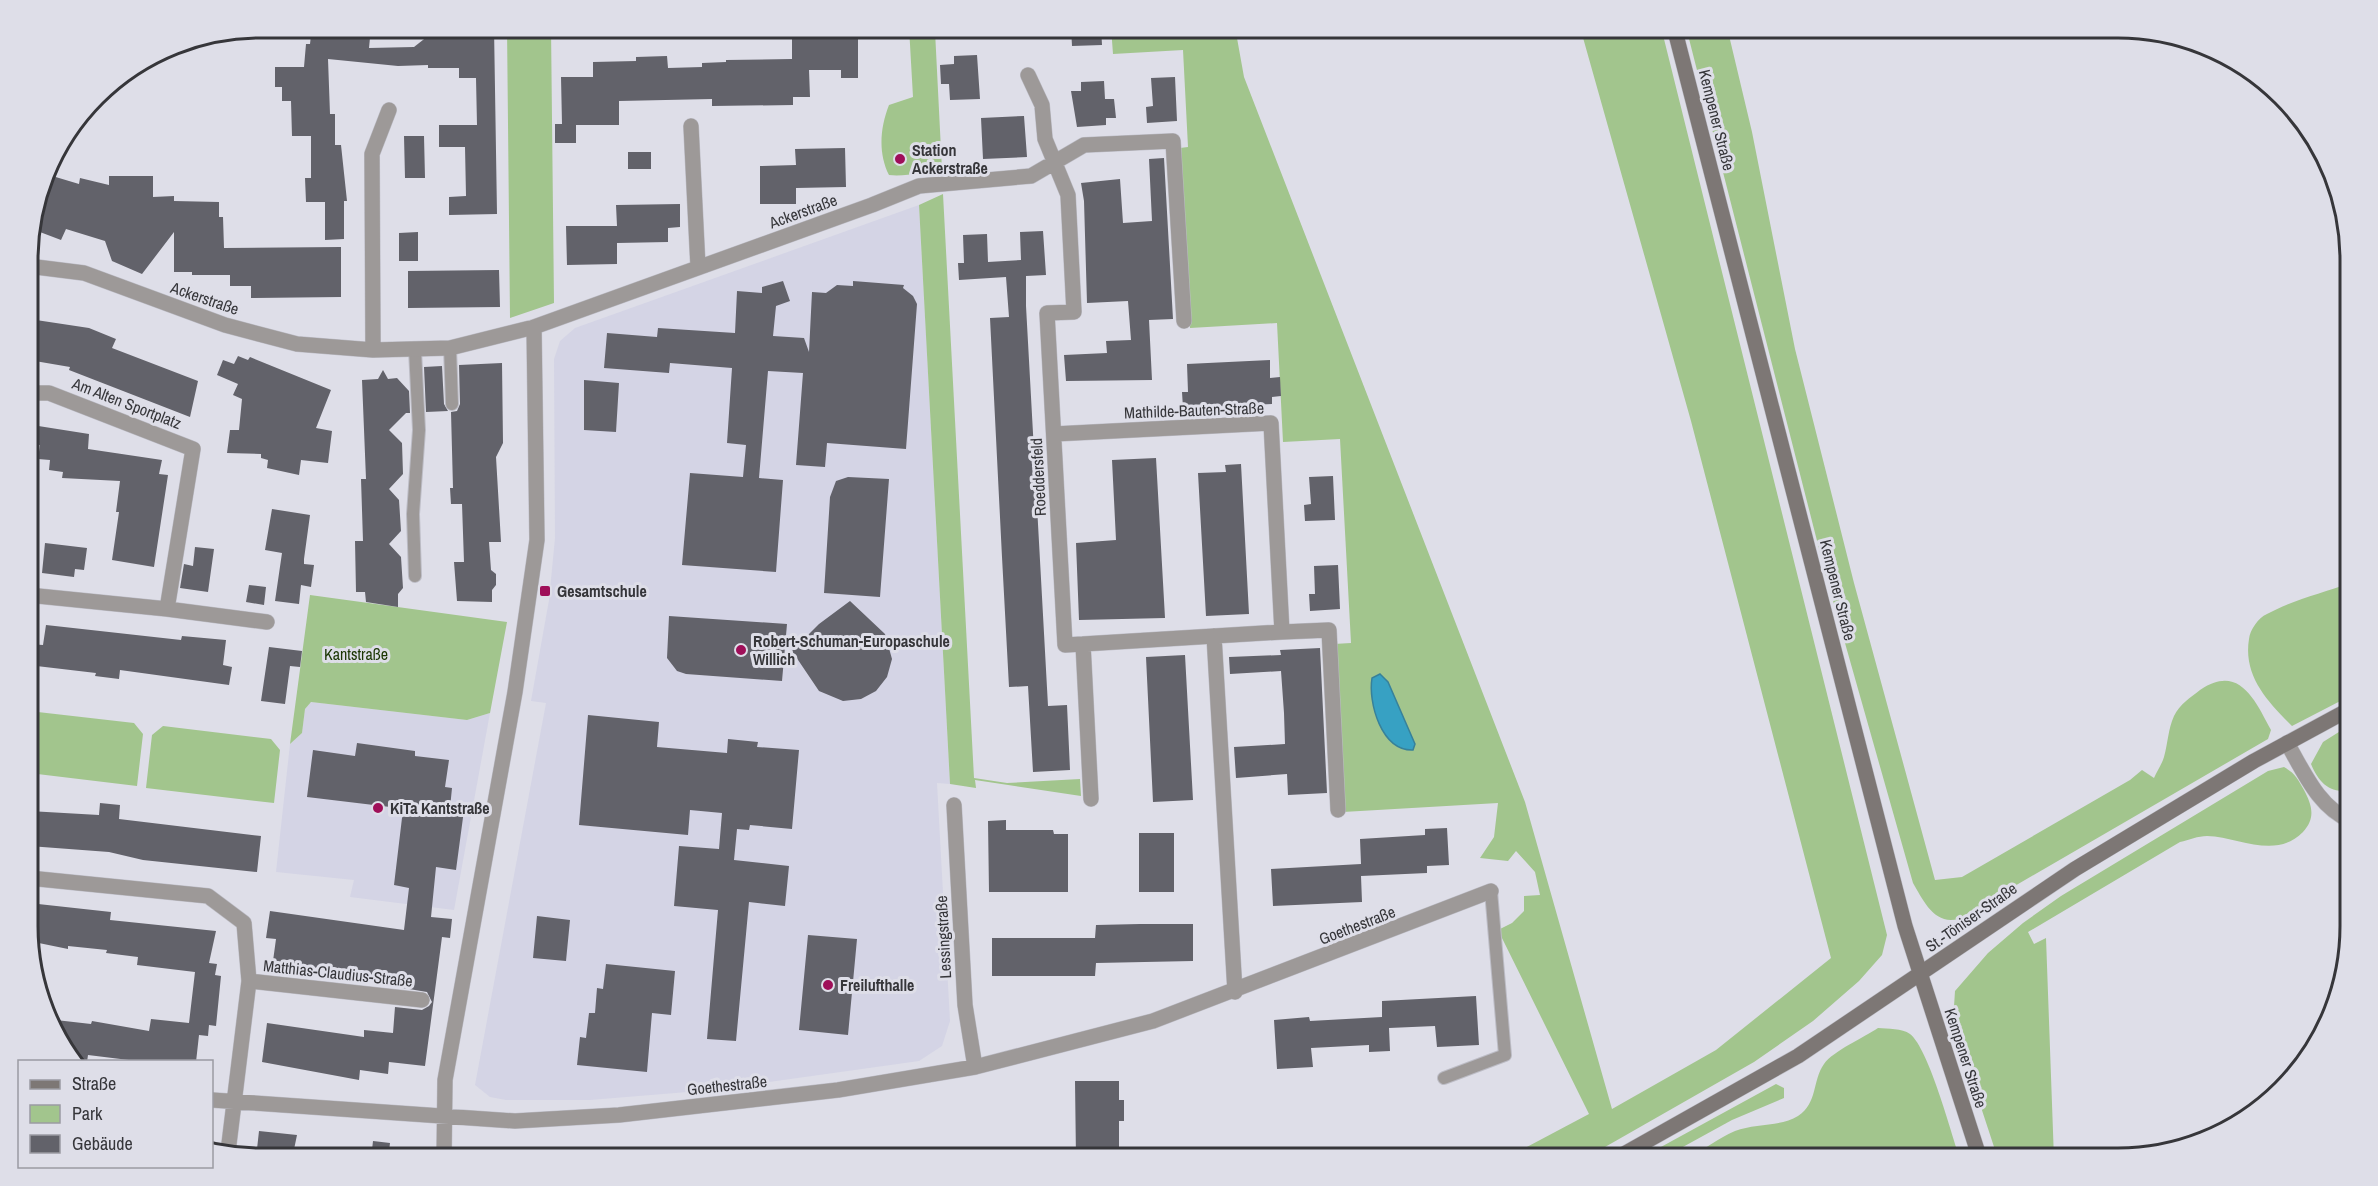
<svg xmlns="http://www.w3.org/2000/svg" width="2378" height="1186" font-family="'Archivo Narrow',sans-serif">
	<rect width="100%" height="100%" fill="#dedee8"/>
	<path fill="#d4d4e5" d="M919,205L950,784L937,783L950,1021L942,1046L919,1061L712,1090L590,1100H506L490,1097L475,1085L546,703L531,701L549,600L555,538L554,359L560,341L575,328Z
		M311,702L467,720L490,713L454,910L350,897L354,880L276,872L290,744L302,733L305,709Z"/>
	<path fill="#a2c58d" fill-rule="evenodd" d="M507,27H551L554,303L510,318Z
		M909,27L985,28L935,31L942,170C924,171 907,177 889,175C878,153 880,128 889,105L913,97Z
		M1111,27H1235L1244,77L1525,802L1612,1109L1716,1050L1831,958L1691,421L1580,27H1661L1887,935L1882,955L1859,981L1813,1021L1754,1062L1584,1159H1504L1589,1114L1498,930L1512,923L1524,911V896L1540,895L1535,872L1516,851L1508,861L1480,858L1494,837L1498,803L1343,812L1334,644L1351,643L1340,439L1283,442L1277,323L1190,328L1180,148L1188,147L1183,50L1113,54ZM1380,674L1388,682L1415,744Z
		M1686,27H1727L1752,132L1795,349L1854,583L1935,880L1962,877L2130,780L2142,770L2154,778C2157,771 2162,764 2164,757C2168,743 2168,729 2174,716C2180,704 2190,698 2200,690C2239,663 2255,700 2271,730L2268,739L1958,919C1934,925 1923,900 1913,883L1826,576Z
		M943,194L974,778L1007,783L1080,779L1081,796L975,780L976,788L950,784L919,205Z
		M2350,583V696L2292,726C2267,701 2243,676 2249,639C2250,630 2258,618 2267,614C2292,600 2323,593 2350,583Z
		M310,595L507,622L490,713L467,720L311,702L305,709L302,733L290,744Z
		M29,711L134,723L143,734L137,786L29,773Z
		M2350,725L2351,791C2329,793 2319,783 2311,764L2323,742Z
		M163,726L271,739L280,750L274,803L146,788L152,735Z
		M2284,767C2295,773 2298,779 2304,790C2312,805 2316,818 2303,832C2275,860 2240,837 2207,836C2198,836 2189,840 2180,842L2028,932L2034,944L2046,938L2054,1159H1998L1953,1022L1955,991L1988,953L2023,923L2061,896L2268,771Z
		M1878,1028C1888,1029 1902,1028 1910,1034C1929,1049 1951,1133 1960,1159H1901L1896,1150L1870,1159H1687C1703,1150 1719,1138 1735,1131C1755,1123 1780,1127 1798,1116C1818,1103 1812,1081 1824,1064C1833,1051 1865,1037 1878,1028Z
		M1776,1084L1784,1088V1098L1732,1120L1661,1159H1639Z"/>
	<path fill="#37a1c3" stroke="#37819a" stroke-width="1.5" d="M1380,674L1388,682L1415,744L1413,750C1381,751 1368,702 1372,678Z"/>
	<path fill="#62626a" d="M312,27H371L369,48L414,47L428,36V27H494L497,214L449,215V197L466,196L465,147H439V125H477L476,78H459V68H428V65L398,66L328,59L330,114H335V145H341L347,201H344V239L325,240V202H306L305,178H311V136H292L291,101H282V87H275V67H304L306,44H310Z
		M792,27H858V78H841V70H809L810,97H793V105L712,106V99L619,101V125H576V143H555V124H562L561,77H593V62L636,61V57L667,56L668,68L702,67V63L726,62V60L792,59Z
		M1071,27H1101L1102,45L1072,46Z
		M977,55L980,99L950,100L949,84H941L940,65L954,64V56Z
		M1175,77L1177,121L1147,123L1146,107L1153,106L1151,78Z
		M1104,81L1105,99H1114L1116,118H1106V125L1077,127L1071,91H1081V82Z
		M1024,116L1027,157L983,159L981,118Z
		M404,136H424L425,178H405Z
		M845,148L846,187L796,188V204H760V166L796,165L795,149Z
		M628,152H651V169H628Z
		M1164,158L1173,319L1149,320L1152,380L1066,381L1064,355L1107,353L1106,341L1131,340L1128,301L1087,303L1084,201L1081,183L1120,179L1123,223L1152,221L1149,159Z
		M49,175L79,184L80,178L109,185V176H153V197L174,196V201L219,202V217H223L224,248L341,247V297L251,298V286H230V275H192V272H174V232L142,274L112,261L105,241L66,229L61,240L32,229L48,191L43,187Z
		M680,204V227L668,228V242L617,243V264L567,265L566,226H617L616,205Z
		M1043,231L1046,275L1026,276V306L1048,706L1067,705L1070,770L1033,772L1028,686L1009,687L1002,557L990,318L1009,317L1006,277L959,280L958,263H964L963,235L987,234L988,262L1021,260L1020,232Z
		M418,232V261H399V233Z
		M499,270L500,307L408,308V271Z
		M783,281L790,301L776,306L773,336L804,338L809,352L812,292L826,293L837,285L853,286V281L904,285L903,288L913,296L917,304L906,449L827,443L825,467L796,465L803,373L768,371L759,478L783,480L776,572L682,565L690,473L743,477L746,445L727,443L732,368L670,363L669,373L604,368L607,333L657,337L658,328L735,333L737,291L762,293V287Z
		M36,320L89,328L116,339L112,348L198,381L190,417L69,370L70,367L29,360Z
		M238,356L248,360L250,357L331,390L316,428L332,431L328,463L301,460L299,475L267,468L268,460L261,458V454L227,453L230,430H239L242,399L233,395L238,384L217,375L223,360L234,364Z
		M1270,360V378L1280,377L1281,396L1272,397V404L1183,408L1182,392H1188L1187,364Z
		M502,363L503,443L496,457L501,542H489L491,570L496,574V585L492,590V602L457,601L454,562H464L462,504H451L450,488H453L451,412L457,411L460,404L459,365Z
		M442,366L444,404L448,411L426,412L424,367Z
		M383,370L388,379L397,378L409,391L410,413H406L389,430L402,443L403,474L389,489L399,500L401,531L389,544L401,557L403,588L398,594V607L366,602L365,592H356L355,541H363L361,479H366L362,380L378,379Z
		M584,380L619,383L616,432L584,430Z
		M32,425L89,434L88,449L162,460L159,474L168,475L154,567L112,560L119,512H116L120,481L62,478L63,472L49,470L50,460L38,459L40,445L30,444Z
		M1156,458L1165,618L1079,620L1076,543L1116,540L1112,460Z
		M1241,464L1249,614L1206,616L1198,473L1226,472L1225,465Z
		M1333,476L1335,520L1305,521L1304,505L1311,504L1309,477Z
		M848,477L889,479L880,597L824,593L830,497L836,481Z
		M272,509L310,515L304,559V564L314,565L311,587L301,585L299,604L275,601L282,553L265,550Z
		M45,543L87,548L84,570L75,569L74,577L42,573Z
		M195,547L214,549L208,592L180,588L184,564L193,566Z
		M1338,565L1340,609L1310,611L1309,594H1315L1314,566Z
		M249,585L266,587L264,605L246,602Z
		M850,601L885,634L892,659L887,677L876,691L861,699L843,701L819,691L792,651L819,624Z
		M669,616L787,624L782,681L686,674L677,671L667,658Z
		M46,625L181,640L182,636L226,640L223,665L232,667L229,685L120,670L119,679L95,676L96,673L28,665V644L43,645Z
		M269,647L302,651L300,667L290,666L285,704L261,701Z
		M1320,648L1327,793L1288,795L1287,774L1236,778L1234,747L1285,744L1284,713L1281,671L1230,674L1229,657L1281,655L1280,650Z
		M1185,655L1193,800L1153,802L1146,657Z
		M588,715L659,722L657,747L727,753L728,739L758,742L757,747L799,750L792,829L750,825L749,830L737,829L734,860L789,866L785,906L749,902L736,1041L707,1039L718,910L674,906L679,846L719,849L722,813L690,810L688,835L579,825Z
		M357,743L415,751V756L449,760L445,787L452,788L450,808L464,810L456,870L436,867L431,917L452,919L450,938L442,937L425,1066L389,1062L388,1074L360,1070L359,1080L262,1062L267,1023L364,1037V1030L393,1033L395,1007L422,1010L429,1006L432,1002L427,992L397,987L398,982L342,975L343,972L273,961L276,939L266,938L270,911L404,930L409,888L394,885L402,818L407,809L307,797L313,750L355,756Z
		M100,803L120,805L119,819L261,836L257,872L143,860L109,852L29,846V811L99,815Z
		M1006,820V830H1053L1054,834H1068V892H989L988,821Z
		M1447,828L1449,865L1427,866V873L1361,876L1362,902L1273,906L1271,869L1361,864L1360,839L1425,835V829Z
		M1139,833H1174V892H1139Z
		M29,903L111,912L110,920L216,931L209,963L217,964L215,975L221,976L216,1026L209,1025L208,1036L199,1035L196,1062H145L88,1055L87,1062H71L47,1019L91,1024L92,1021L149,1031L151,1019L189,1023L195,972L137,965L138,957L106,953L107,950L68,946V949L29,941Z
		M537,916L570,920L566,961L533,958Z
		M1140,924H1193V961L1096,963L1095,976H992V938H1095L1096,925Z
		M808,935L857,939L848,1035L799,1030Z
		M606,964L675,971L671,1015L652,1013L647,1072L577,1065L580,1037L586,1038L589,1013H595L597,988L603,989Z
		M1476,996L1479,1045L1437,1047L1435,1026L1389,1028L1390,1051L1369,1052V1045L1311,1048L1313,1067L1277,1069L1274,1020L1309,1017L1310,1021L1382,1017V1001Z
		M1075,1081H1119V1100H1124V1121H1119V1159H1076Z
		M259,1131L297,1135L292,1159L256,1158Z
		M373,1141L390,1143L388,1159H371Z"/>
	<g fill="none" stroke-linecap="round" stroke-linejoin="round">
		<defs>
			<path id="lane" d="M450,348L452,404
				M415,576L413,514L419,430L415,350
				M1444,1078L1505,1055L1491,891"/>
			<path id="street" d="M1028,75L1042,105L1045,139L1068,195L1074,312L1047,313L1065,645L1083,644L1091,799
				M691,126L698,267
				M28,266L84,273L225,325L297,344L373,350L450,348L534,327L872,205L919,186L1031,176L1084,145L1173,141L1184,321
				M373,350L372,154L389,110
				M28,393H49L193,449L167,609L28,595
				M1054,434L1271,423L1282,632L1083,644
				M167,609L267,622
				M1282,632L1329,630L1338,810
				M1214,636L1235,992
				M2287,743C2304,772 2318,807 2351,821
				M954,805L965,1005L975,1067
				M29,878L208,896L244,923L249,981L228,1152
				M249,981L422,1000
				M212,1100L515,1121L619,1115L838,1090L975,1067L1153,1021L1491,891
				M444,1159L445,1080L515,692L537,540L534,327"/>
			<path id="secondary" d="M1674,27L1905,926L1980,1159
				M1615,1159L1798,1056L2075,869L2254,761L2350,709"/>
		</defs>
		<use href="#lane" stroke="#bcbcc5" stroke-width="14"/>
		<use href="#street" stroke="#bcbcc5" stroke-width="16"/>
		<use href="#secondary" stroke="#bcbcc5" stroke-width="16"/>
		<use href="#lane" stroke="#9d9998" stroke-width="12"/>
		<use href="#street" stroke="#9d9998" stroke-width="15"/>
		<use href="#secondary" stroke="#7d7775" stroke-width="15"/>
	</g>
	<g fill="#9f0f59" stroke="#dedee8" stroke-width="2">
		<circle cx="900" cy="159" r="6"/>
		<rect x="539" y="585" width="12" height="12" rx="3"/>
		<circle cx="741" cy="650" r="6"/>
		<circle cx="378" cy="808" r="6"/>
		<circle cx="828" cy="985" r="6"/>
	</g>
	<g text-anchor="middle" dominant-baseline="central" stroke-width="6" stroke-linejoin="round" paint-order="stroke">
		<g font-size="16" fill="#36363a" stroke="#dedee8">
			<text transform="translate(1717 120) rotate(76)">Kempener Straße</text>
			<text transform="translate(803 211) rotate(-20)">Ackerstraße</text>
			<text transform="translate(205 298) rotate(19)">Ackerstraße</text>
			<text transform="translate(127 403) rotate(21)">Am Alten Sportplatz</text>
			<text transform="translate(1194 410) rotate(-2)">Mathilde-Bauten-Straße</text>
			<text transform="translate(1038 477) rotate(-93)">Roeddersfeld</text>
			<text transform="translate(1838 590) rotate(76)">Kempener Straße</text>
			<text transform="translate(1971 917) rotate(-35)">St.-Töniser-Straße</text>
			<text transform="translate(1357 925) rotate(-21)">Goethestraße</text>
			<text transform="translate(943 937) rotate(-93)">Lessingstraße</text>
			<text transform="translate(338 973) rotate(6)">Matthias-Claudius-Straße</text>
			<text transform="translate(1966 1058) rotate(72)">Kempener Straße</text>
			<text transform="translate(727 1085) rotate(-6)">Goethestraße</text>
		</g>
		<g font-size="16" font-weight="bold" fill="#36363a" stroke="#dedee8" text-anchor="start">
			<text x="912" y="150">Station<tspan x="912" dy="18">Ackerstraße</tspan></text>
			<text x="557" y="591">Gesamtschule</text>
			<text x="753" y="641">Robert-Schuman-Europaschule<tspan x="753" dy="18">Willich</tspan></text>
			<text x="390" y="808">KiTa Kantstraße</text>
			<text x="840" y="985">Freilufthalle</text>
		</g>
		<g font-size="16" fill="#1b3603" stroke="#dedee8">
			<text x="356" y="654">Kantstraße</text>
		</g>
	</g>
	<path d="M0 0H2378V1186H0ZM260 38H2118A222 222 0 0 1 2340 260V926A222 222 0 0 1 2118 1148H260A222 222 0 0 1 38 926V260A222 222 0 0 1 260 38Z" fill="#dedee8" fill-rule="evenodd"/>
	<path fill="none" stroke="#36363a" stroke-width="3" d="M260 38H2118A222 222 0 0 1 2340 260V926A222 222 0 0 1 2118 1148H260A222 222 0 0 1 38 926V260A222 222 0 0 1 260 38Z"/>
	<rect x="18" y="1060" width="195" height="108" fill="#dedee8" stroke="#9b9ba2" stroke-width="1.5"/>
	<rect x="30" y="1080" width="30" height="9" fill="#7d7775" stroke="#9b9ba2" stroke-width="1.5"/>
	<text x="72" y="1090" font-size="18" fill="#36363a">Straße</text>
	<rect x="30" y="1105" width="30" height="18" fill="#a2c58d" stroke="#9b9ba2" stroke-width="1.5"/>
	<text x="72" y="1120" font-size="18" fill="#36363a">Park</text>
	<rect x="30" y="1135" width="30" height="18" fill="#62626a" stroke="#9b9ba2" stroke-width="1.5"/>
	<text x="72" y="1150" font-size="18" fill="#36363a">Gebäude</text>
</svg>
